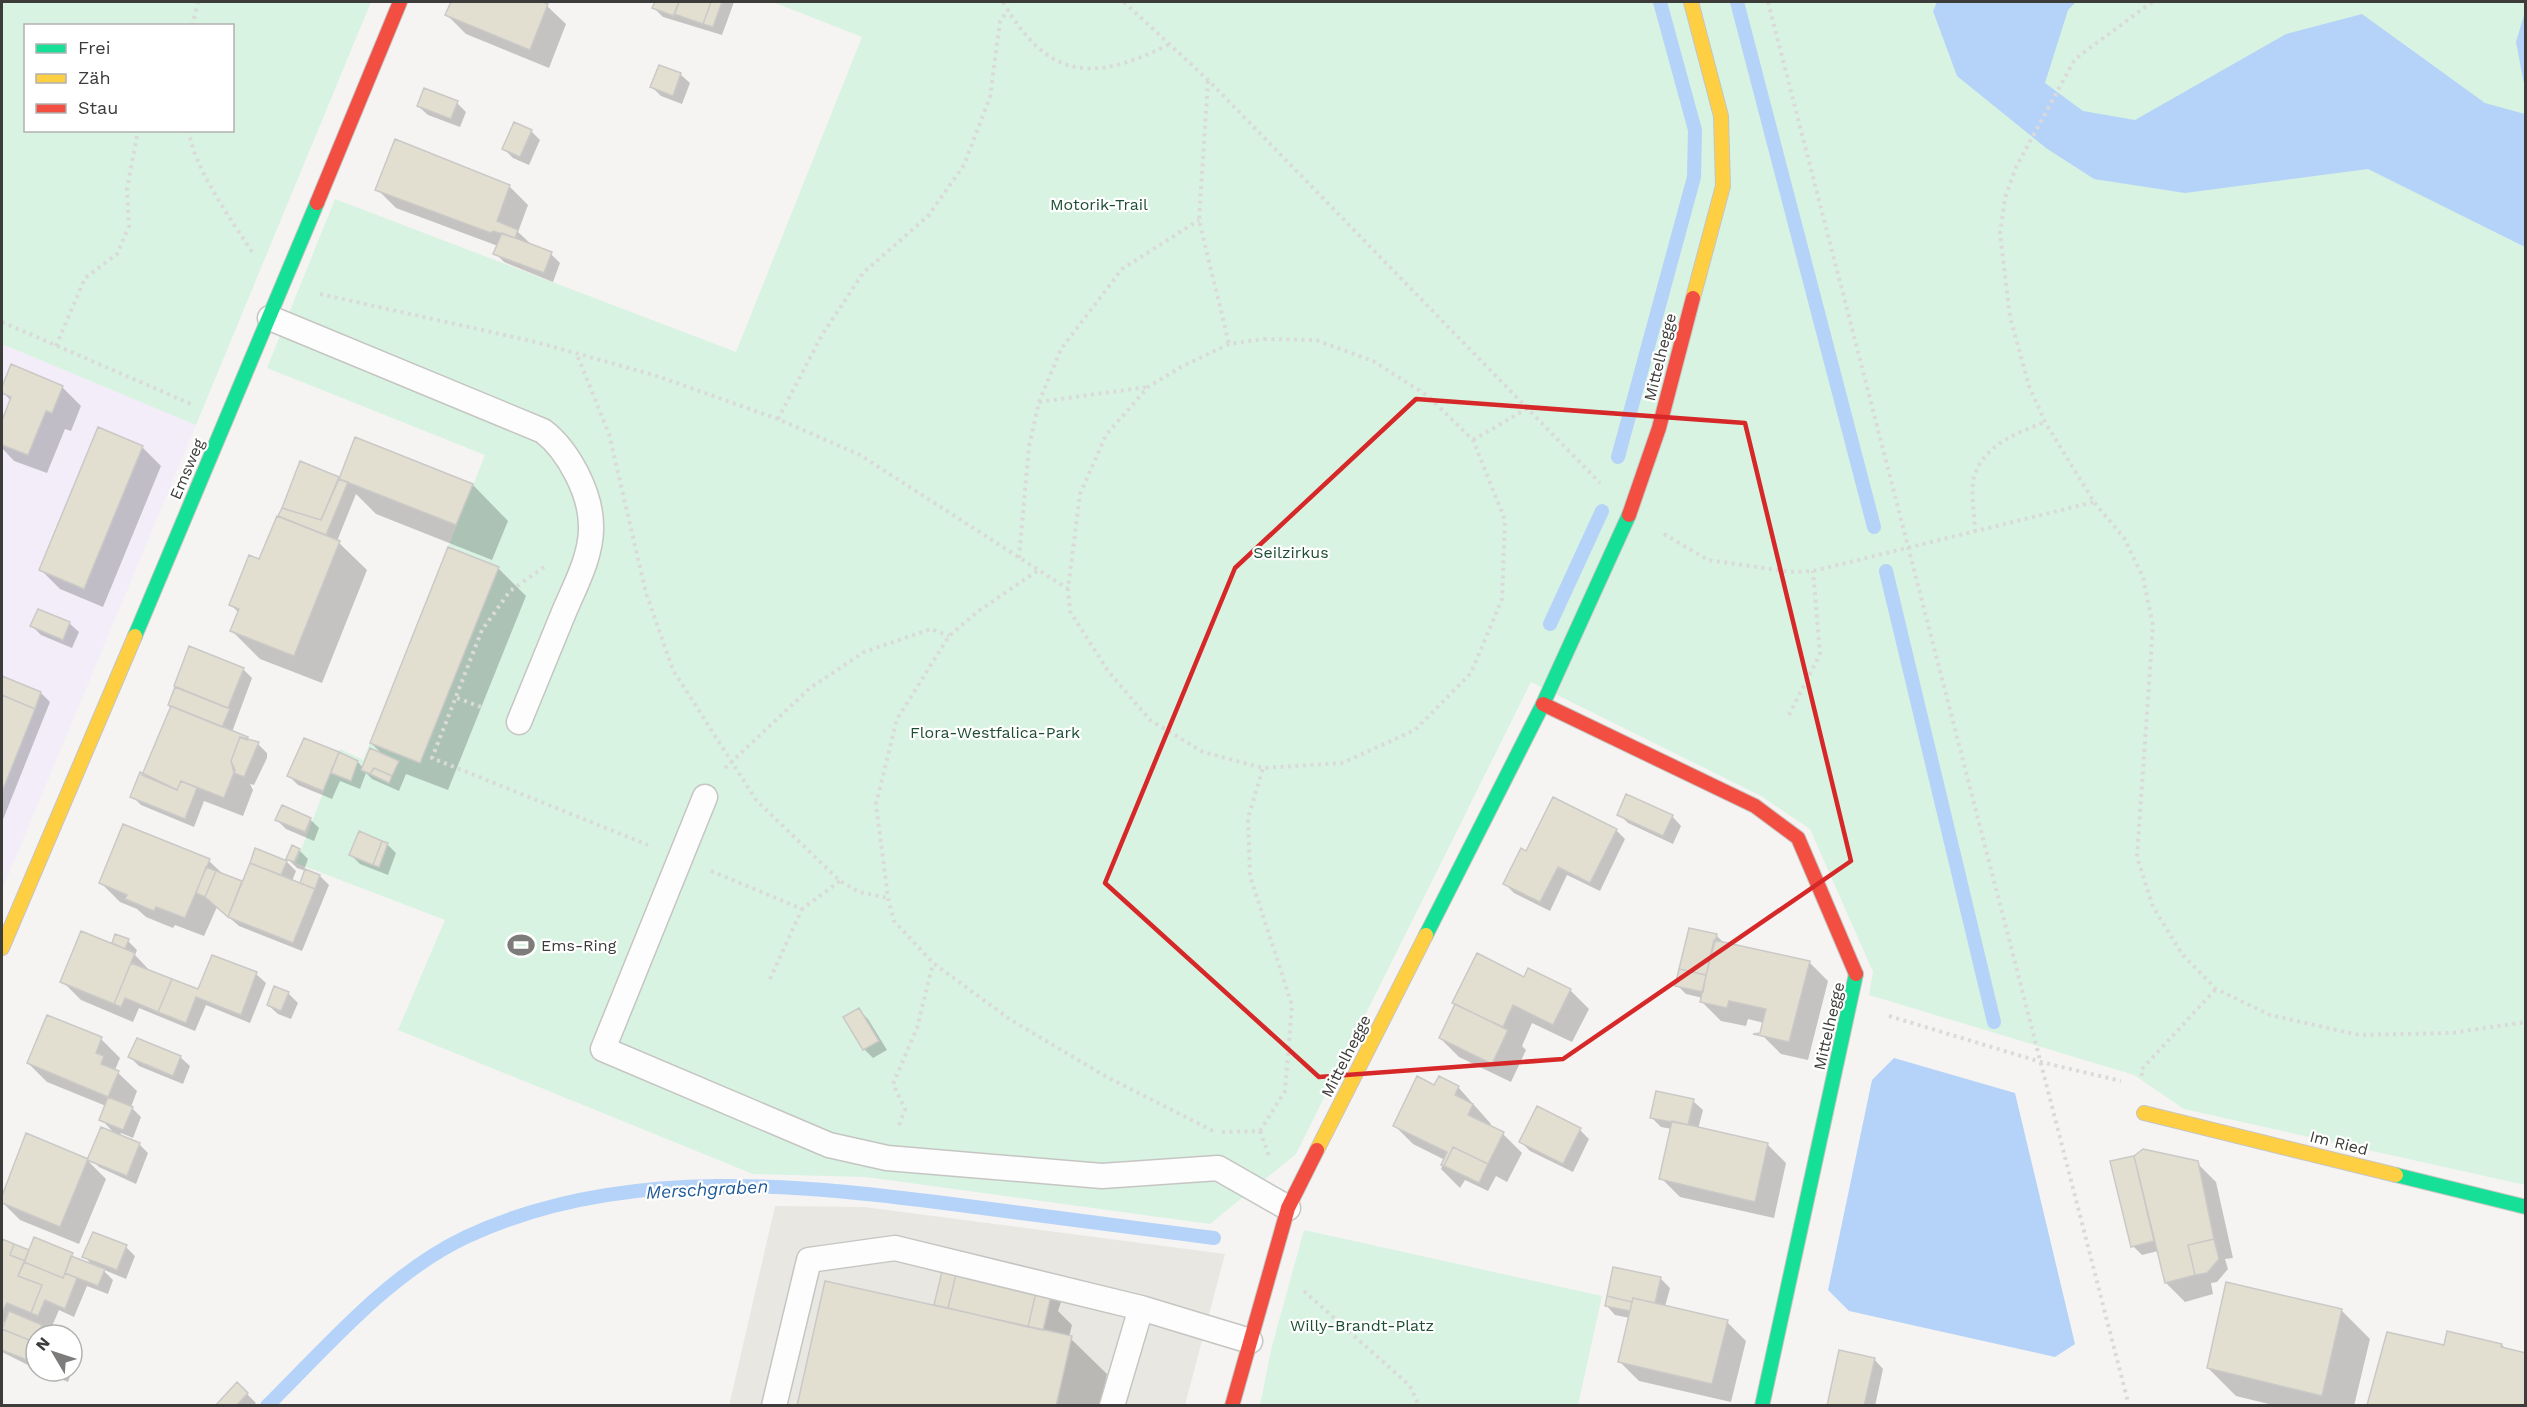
<svg xmlns="http://www.w3.org/2000/svg" width="2527" height="1407" font-family="'Work Sans',sans-serif">
	<rect width="100%" height="100%" fill="#f5f4f2"/>
	<path fill="#f2edf8" d="M2,344L196,425L2,890Z"/>
	<path fill="#e9e7e1" d="M775,1206L864,1207L1225,1254L1185,1405L729,1406Z"/>
	<path fill="#d8f3e1" fill-rule="evenodd" d="M2,2H371L196,425L2,344ZM26,26H232V130H26Z
		M773,2H2525V1185L2184,1109L2134,1075L1869,995L1873,972L1810,829L1761,796L1531,682L1296,1154L1210,1224L866,1177L753,1174L398,1030L445,920L296,863L340,749L363,760L485,455L267,368L335,199L736,352L862,37Z
		M1304,1230L1602,1296L1578,1405H1260L1272,1346Z"/>
	<path fill="#b5d3f8" d="M1937,2H2076L2068,10L2045,83L2083,111L2135,120L2286,34L2362,14L2485,103L2525,114V247L2368,169L2185,193L2094,179L2046,148L1957,76L1933,11Z
		M2525,12V89L2516,42Z
		M1894,1058L2015,1093L2075,1344L2055,1357L1849,1311L1828,1290L1872,1080Z"/>
	<path fill="#0003" d="M452,2H538L547,6L566,24L549,68L466,34L447,15Z
		M656,2H734L722,35L663,17L654,8Z
		M680,74L690,83L682,104L661,96L652,87Z
		M457,103L466,112L460,127L428,115L418,106Z
		M531,131L540,140L529,165L513,158L504,149Z
		M509,186L528,205L518,232L533,246L551,254L560,263L553,282L504,262L495,253L498,246L396,208L377,189Z
		M11,366L62,387L81,406L71,431L65,429L47,473L14,461L2,448V425L11,401L2,391Z
		M356,439L473,485L508,521L492,560L376,514L356,494L337,541L367,570L322,683L260,659L232,631L239,613L230,604L284,520L280,516L301,463L340,480Z
		M142,447L161,466L103,607L60,589L41,570Z
		M498,568L526,596L448,790L406,774L399,791L372,779L366,773L360,789L340,781L332,799L298,785L289,776L304,740L358,762L363,768L384,756L371,743Z
		M69,623L79,632L72,648L41,635L32,626Z
		M190,648L243,669L252,678L232,732L258,744L267,753V758L254,785L250,784L253,790L243,816L204,801L194,827L141,805L132,796L145,776L172,707L170,704Z
		M2,677L41,693L50,702L2,822Z
		M1619,814L1672,816L1681,826L1673,844L1628,823Z
		M310,819L319,828L314,841L286,829L277,820Z
		M1616,830L1625,839L1600,891L1567,875L1550,911L1514,893L1505,884L1527,853Z
		M387,844L396,853L388,875L360,864L351,855Z
		M256,850L287,862L296,871L292,881L301,885L306,871L297,868L288,859L299,850L308,859L304,870L320,876L329,885L302,951L239,926L217,907L204,936L175,925L173,928L146,917L137,909L120,902L101,883L209,861L225,876L243,883Z
		M1716,935L1725,944L1809,962L1828,981L1808,1060L1781,1054L1762,1035L1764,1023L1748,1019L1746,1026L1721,1021L1702,1002L1703,998L1686,994L1677,985Z
		M128,941L137,950L135,955L152,973L199,991L256,974L266,983L250,1023L206,1005L195,1031L139,1008L133,1022L81,1000L62,981L118,948L113,943Z
		M1525,979L1570,990L1589,1009L1572,1042L1532,1023L1522,1046L1526,1050L1511,1082L1459,1057L1440,1038Z
		M275,988L288,993L298,1003L291,1019L278,1014L268,1005Z
		M859,1010L868,1019L887,1050L873,1058L864,1049Z
		M101,1039L120,1058L115,1070L137,1091L131,1107L141,1117L133,1138L121,1133L120,1136L139,1144L148,1153L136,1184L99,1167L90,1158L115,1134L101,1119L106,1106L47,1082L28,1063Z
		M130,1057H180L190,1066L183,1084L139,1066Z
		M1435,1087H1458L1491,1124L1490,1127L1503,1134L1522,1153L1507,1182L1496,1176L1488,1191L1465,1180L1460,1188L1441,1169L1445,1160L1413,1144L1394,1125Z
		M1693,1101L1703,1110L1698,1129L1767,1144L1786,1163L1774,1218L1680,1197L1661,1178L1672,1129L1661,1127L1652,1118Z
		M1580,1130L1589,1139L1573,1172L1530,1151L1521,1142Z
		M28,1136L87,1160L106,1179L79,1244L20,1220L2,1202Z
		M2134,1157L2197,1163L2216,1182L2233,1258L2225,1259L2228,1269L2217,1282L2211,1283L2213,1294L2185,1302L2166,1283L2158,1251L2142,1255L2133,1246L2112,1162Z
		M35,1239L93,1266L84,1256L126,1247L135,1256L126,1279L102,1269L113,1280L108,1294L87,1286L74,1317L59,1310L50,1331L43,1328L50,1335H36V1369L2,1352V1332L5,1323L2,1322V1241L29,1252Z
		M1660,1278L1670,1288L1665,1307L1727,1322L1746,1341L1731,1402L1639,1381L1620,1362L1630,1318L1615,1315L1606,1305Z
		M2228,1284L2342,1311L2370,1339L2354,1406H2277L2236,1396L2208,1368Z
		M1051,1293L1061,1302L1058,1311L1072,1325L1069,1337L1107,1374L1100,1406H798L939,1308L935,1305Z
		M2502,1345L2507,1350L2526,1355V1406L2369,1405L2445,1347Z
		M1874,1359L1883,1369L1875,1406H1829Z
		M42,1371H72L68,1382Z
		M237,1384L256,1403L253,1406H217Z"/>
	<g fill="none" stroke-linecap="round" stroke-linejoin="round">
		<path stroke="#b5d3f8" stroke-width="14" d="M1737,2L1874,527
			M1618,457L1694,177L1695,130L1660,2
			M1886,571L1994,1022
			M1550,624L1602,511
			M267,1406C328,1346 388,1274 466,1237C624,1163 807,1185 975,1207C1054,1217 1134,1228 1214,1238"/>
	</g>
	<path fill="#e2dfd1" stroke="#cac9c7" stroke-width="1.5" d="M451,2H542L548,4L530,50L445,15Z
		M655,2H679L674,16L652,8Z
		M679,2H711L703,24L674,14Z
		M711,2H722L713,27L703,24Z
		M659,65L681,73L673,96L650,87Z
		M424,88L458,101L451,119L417,106Z
		M514,122L532,130L520,157L502,149Z
		M395,139L510,185L497,221L518,230L515,238L493,231L491,233L375,190Z
		M502,233L552,252L544,273L493,254Z
		M11,364L63,386L52,413L46,411L28,455L2,445V421L11,397L2,393V387Z
		M98,427L143,446L84,589L39,570Z
		M355,437L473,484L456,525L339,479Z
		M300,461L339,477L321,520L282,508Z
		M339,479L348,482L326,535L278,516L282,508L321,520Z
		M277,516L340,541L294,656L230,631L239,609L229,605L249,555L259,559Z
		M448,547L499,567L420,763L370,743Z
		M38,609L70,622L63,640L30,626Z
		M189,646L244,668L228,708L174,686Z
		M2,676L41,692L35,709L2,695Z
		M175,687L230,709L222,727L168,705Z
		M2,695L35,709L2,792Z
		M171,706L248,737L247,740L240,737L231,761L235,770L224,798L181,781L177,790L142,775Z
		M240,737L259,742L244,777L234,773L231,761Z
		M304,738L339,752L323,791L287,776Z
		M370,748L399,761L392,776L374,768L370,774L361,770Z
		M339,752L358,761L351,781L331,773Z
		M374,768L392,776L389,783L370,774Z
		M140,772L177,790L181,781L197,788L185,819L130,797Z
		M1626,794L1673,815L1663,836L1617,815Z
		M1553,797L1617,829L1590,883L1558,867L1540,902L1503,884L1521,848L1526,851Z
		M282,805L311,818L305,832L275,820Z
		M123,824L210,859L185,918L156,907L154,911L125,899L127,895L99,883Z
		M359,831L382,841L373,865L349,855Z
		M382,841L388,843L379,867L373,865Z
		M292,845L300,849L294,862L286,859Z
		M255,848L287,861L281,875L250,863Z
		M250,863L315,889L293,943L228,917Z
		M206,867L216,871L205,897L196,893Z
		M305,869L320,875L315,889L300,883Z
		M216,871L242,881L228,917L205,897Z
		M1689,928L1717,934L1706,975L1679,969Z
		M81,931L135,953L114,1004L60,982Z
		M115,934L129,939L125,949L112,943Z
		M1714,940L1810,961L1789,1042L1753,1034L1760,1033L1766,1009L1729,1001L1727,1008L1700,1002Z
		M1477,953L1524,977L1528,968L1571,989L1553,1025L1513,1005L1503,1027L1452,1003Z
		M212,955L257,972L241,1015L196,997L186,1023L158,1012L172,979L198,989Z
		M131,963L172,979L158,1012L125,998L121,1007L114,1004Z
		M1679,969L1706,975L1703,992L1675,986Z
		M274,986L289,992L281,1011L267,1005Z
		M1455,1004L1508,1030L1492,1064L1439,1038Z
		M859,1008L879,1041L863,1050L843,1017Z
		M47,1015L102,1037L96,1053L104,1056L101,1064L119,1071L108,1097L27,1063Z
		M137,1038L181,1056L173,1076L128,1057Z
		M1417,1076L1434,1085L1439,1076L1459,1086L1455,1095L1473,1104L1468,1115L1504,1132L1488,1164L1453,1147L1444,1166L1441,1165L1447,1152L1393,1126Z
		M1656,1091L1694,1099L1688,1125L1650,1118Z
		M108,1097L133,1107L123,1130L99,1120Z
		M1537,1106L1581,1128L1563,1164L1519,1142Z
		M1672,1121L1768,1143L1755,1202L1659,1179Z
		M101,1127L140,1143L127,1176L87,1160Z
		M26,1133L88,1159L60,1227L2,1203V1196Z
		M1453,1147L1488,1164L1479,1183L1444,1166Z
		M2143,1149L2198,1161L2214,1239L2188,1245L2195,1275L2165,1283L2134,1156Z
		M2134,1156L2154,1241L2131,1247L2110,1161Z
		M93,1232L127,1245L117,1270L82,1257Z
		M34,1237L73,1253L63,1278L24,1262Z
		M2,1239L14,1244L10,1255L25,1261L18,1276L42,1285L31,1313L7,1303L2,1312Z
		M2214,1239L2219,1259L2207,1273L2195,1275L2188,1245Z
		M14,1244L29,1250L25,1261L10,1255Z
		M71,1256L105,1269L98,1286L65,1273Z
		M24,1262L63,1278L65,1273L77,1278L65,1309L45,1300L38,1316L31,1313L42,1285L18,1276Z
		M943,1267L957,1270L948,1308L934,1305Z
		M1613,1267L1661,1277L1655,1303L1633,1298L1632,1302L1607,1296Z
		M957,1270L1037,1288L1028,1327L948,1308Z
		M825,1281L1072,1336L1056,1406H797Z
		M2226,1282L2342,1309L2322,1396L2207,1368Z
		M1037,1288L1052,1291L1043,1330L1028,1327Z
		M1607,1296L1632,1302L1630,1311L1605,1306Z
		M1633,1298L1728,1320L1712,1384L1618,1362Z
		M9,1311L42,1325L34,1342L2,1329Z
		M2,1329L34,1342L27,1360L2,1350Z
		M2447,1331L2502,1344L2501,1347L2526,1353L2525,1406L2367,1405L2387,1332L2444,1345Z
		M34,1342L36,1343V1364L27,1360Z
		M1839,1350L1875,1358L1864,1406H1827Z
		M237,1382L248,1393L236,1406H215Z"/>
	<g fill="none" stroke-linecap="round" stroke-linejoin="round">
		<defs>
			<path id="lane" d="M270,318L543,431C568,450 591,493 591,526C592,555 575,586 564,612C549,649 534,686 519,722
				M705,797L603,1049L829,1145L887,1158L1102,1176L1218,1168L1288,1208
				M774,1406L809,1260L895,1248L1141,1308L1250,1341
				M1112,1406L1141,1308"/>
			<path id="fast" d="M135,636L317,203
				M1426,935L1543,704L1629,515
				M2396,1175L2526,1207
				M1762,1406L1856,974"/>
			<path id="slow" d="M1691,2L1721,116L1723,186L1693,298
				M2,948L135,636
				M2144,1113L2396,1175
				M1317,1150L1426,935"/>
			<path id="jam" d="M317,203L400,2
				M1629,515L1659,428L1693,298
				M1543,704L1755,806L1798,838L1856,974
				M1232,1406L1288,1208L1317,1150"/>
		</defs>
		<use href="#lane" stroke="#c5c5c3" stroke-width="27"/>
		<use href="#fast" stroke="#c5c5c3" stroke-width="16"/>
		<use href="#slow" stroke="#c5c5c3" stroke-width="16"/>
		<use href="#jam" stroke="#c5c5c3" stroke-width="16"/>
		<path stroke="#dbdada" stroke-width="4" stroke-dasharray="3 4.5" stroke-linecap="butt" d="M1003,2C1048,79 1091,83 1168,45
			M1124,2L1208,80L1600,483
			M1768,2L2129,1406
			M2152,2L2075,59L2016,167L2005,198L2000,233L2010,317L2029,386L2045,422L2094,502L2124,538L2143,577L2153,626L2137,857L2153,907L2182,954L2216,989L2270,1015L2359,1035L2451,1033L2526,1022
			M192,26L198,2
			M1208,81L1199,220L1229,344
			M189,130C192,166 234,224 254,255
			M320,294L536,342L654,375L778,419L860,455L1068,589
			M2,322L191,404
			M1264,339L1316,340L1373,361L1428,396L1473,440L1505,520L1502,599L1471,673L1415,730L1342,763L1263,768L1203,752L1150,720L1108,671L1070,611L1068,589L1080,494L1106,435L1148,387L1181,367L1229,344Z
			M56,346L85,278L117,254L129,226L127,189L138,130
			M578,357L609,434L646,593L673,670L756,800L840,881L859,892L888,898
			M1039,402L1147,387
			M778,419L822,335L863,273L928,216L964,165L990,97L1000,21L1008,10
			M1473,440L1528,408
			M1975,532C1975,518 1970,490 1974,477C1984,444 2018,433 2045,422
			M1664,534L1708,560L1791,572L1813,571L2094,502
			M1019,558L1029,446L1039,402L1061,349L1122,269L1199,220
			M544,567L510,591L482,630L432,758L648,845
			M1037,571L977,612L949,636L897,719L876,804L888,898L894,921L933,963L1011,1020L1105,1076L1215,1132
			M457,698L481,707
			M1789,715L1820,654L1813,571
			M725,768L810,688L864,652L931,629L949,636
			M711,871L802,909L840,881
			M770,979L802,909
			M1889,1016L2041,1062L2121,1081
			M2142,1076L2141,1070L2216,989
			M899,1125L905,1109L893,1084L917,1028L933,963
			M1260,1131L1285,1091L1292,1005L1250,876L1248,818L1263,768
			M1260,1131L1269,1156
			M1222,1132L1260,1131
			M1304,1291L1410,1386L1419,1406"/>
		<use href="#lane" stroke="#fefdfd" stroke-width="24"/>
		<use href="#fast" stroke="#16e098" stroke-width="14"/>
		<use href="#slow" stroke="#ffcf43" stroke-width="14"/>
		<use href="#jam" stroke="#f24e42" stroke-width="14"/>
	</g>
	<path fill="none" stroke="#d62828" stroke-width="4.5" stroke-linejoin="round" d="M1416,399L1745,423L1851,861L1563,1059L1319,1077L1105,883L1235,568Z"/>
	<defs>
		<symbol id="stadium-bare" viewBox="-9 -9 18 18"><path d="M0-5a6.5 5 0 1 0 0 10a6.5 5 0 1 0 0-10ZM-3.5-1.8h7v3.6h-7Z" fill="#7d7c7a" stroke="#fff" stroke-width="2.5" paint-order="stroke"/></symbol>
	</defs>
	<g fill-rule="evenodd">
		<use href="#stadium-bare" x="502" y="926" width="38" height="38"/>
	</g>
	<g text-anchor="middle" dominant-baseline="central" stroke-width="4.5" stroke-linejoin="round" paint-order="stroke">
		<g font-size="16" fill="#1d4e34" stroke="#fff">
			<text x="1099" y="204">Motorik-Trail</text>
			<text x="1291" y="552">Seilzirkus</text>
			<text x="995" y="732">Flora-Westfalica-Park</text>
			<text x="1362" y="1325">Willy-Brandt-Platz</text>
		</g>
		<g font-size="16" fill="#3c3c3a" stroke="#fff">
			<text transform="translate(1660 357) rotate(-76)">Mittelhegge</text>
			<text transform="translate(187 469) rotate(-67)">Emsweg</text>
			<text transform="translate(1829 1026) rotate(-77)">Mittelhegge</text>
			<text transform="translate(1346 1056) rotate(-63)">Mittelhegge</text>
			<text transform="translate(2339 1143) rotate(14)">Im Ried</text>
		</g>
		<g font-size="16" fill="#3c3c3a" stroke="#fff" text-anchor="start">
			<text x="541" y="945">Ems-Ring</text>
		</g>
		<g font-size="18" font-style="italic" fill="#1e5997" stroke="#fff">
			<text transform="translate(707 1189) rotate(-3)">Merschgraben</text>
		</g>
	</g>
	<rect width="2527" height="1407" fill="none" stroke="#3c3c3a" stroke-width="6"/>
	<rect x="24" y="24" width="210" height="108" fill="#ffffff" stroke="#b1b1b0" stroke-width="1.5"/>
	<rect x="36" y="44" width="30" height="9" fill="#16e098" stroke="#b1b1b0" stroke-width="1.5"/>
	<text x="78" y="54" font-size="18" fill="#3c3c3a">Frei</text>
	<rect x="36" y="74" width="30" height="9" fill="#ffcf43" stroke="#b1b1b0" stroke-width="1.5"/>
	<text x="78" y="84" font-size="18" fill="#3c3c3a">Zäh</text>
	<rect x="36" y="104" width="30" height="9" fill="#f24e42" stroke="#b1b1b0" stroke-width="1.5"/>
	<text x="78" y="114" font-size="18" fill="#3c3c3a">Stau</text>
	<g transform="translate(54 1353) rotate(309)"><circle r="28" fill="#ffffff" stroke="#b1b1b0" stroke-width="1.5"/>
	<path d="M0-4.5L10 22L0 15L-10 22Z" fill="#7d7c7a"/>
	<text y="-9" font-size="16" font-weight="bold" text-anchor="middle" fill="#3c3c3a">N</text>
	</g>
</svg>
